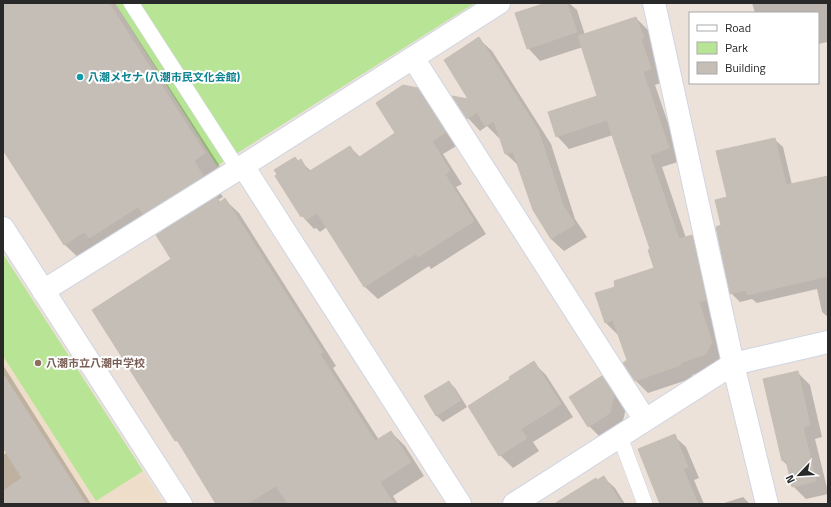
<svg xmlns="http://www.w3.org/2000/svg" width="831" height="507" font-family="'Titillium Web','Noto Sans JP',sans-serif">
	<rect width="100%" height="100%" fill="#ece2da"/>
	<path fill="#eedec9" d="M3,254L143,471L164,504H3Z"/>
	<path fill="#b8e495" d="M115,3H475L217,166Z
		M3,254L143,471L96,501L3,356Z"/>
	<path fill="#0003" d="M3,3H115L225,174L214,182L223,197L218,200L220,203L225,200L239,213L336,366L333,368L379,440L391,432L405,446L424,476L393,496L398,504H216L181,445L176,440L94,310L172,260L162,232L158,228L85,264L64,244L3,149Z
		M549,3H569L577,10L585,35L636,18L648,30L655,51L653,52L663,82L655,85L681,161L662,167L686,238L692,236L704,249L718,312L711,314L724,355L718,367L692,375L693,378L648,393L635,380L618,335L606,323L616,287L655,269L651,250L613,135L569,149L557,136L599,96L583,47L540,61L528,48Z
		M752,3H828V44V42L818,44V13H755Z
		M479,39L492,51L551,144L575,219L587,237L564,251L551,239L519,166L506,154L501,137L499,138L487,126L480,131L468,118Z
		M417,89L430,102L458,145L443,154L462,184L456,187L486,234L431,269L429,266L378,299L365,287L327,227L320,232L316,228L314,229L302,216L299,162L300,161L311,171L350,147L360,157L396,133Z
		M774,139L783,147L792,185L828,180V317L822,312L817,289L757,303L752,299L740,302L731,293L722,226L728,198Z
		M533,362L546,375L573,417L533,442L539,451L513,468L500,455L512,380Z
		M3,365L91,504H3V455L7,452L3,446Z
		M797,372L810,385L822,437L815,439L828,492V494L806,499L793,486L789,467L783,461Z
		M602,377L614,390L626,408L622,425L602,439L589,426Z
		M449,382L455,388L467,407L443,422L437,416L425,397Z
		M674,436L686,447L699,478L694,480L704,504H661Z
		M604,478L615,488L625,504H574Z
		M743,497L750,504H721Z"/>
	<path fill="#c4beb6" stroke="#c7beb4" d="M3,3H109L205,153L194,161L203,176L143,214L138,207L89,238L84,232L64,245L3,150Z
		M546,3H567L577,32L527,49L515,13Z
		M636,17L644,38L641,39L651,69L643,72L669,148L650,155L679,239L692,235L706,300L699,302L712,342L706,354L680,363L681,365L635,381L623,363L627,360L613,320L605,323L595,293L615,287L614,281L654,268L648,250L650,249L607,120L556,137L548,112L597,96L578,36Z
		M479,37L538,130L563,205L575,224L551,239L533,210L513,152L505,154L494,121L485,126L477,112L467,119L452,96L468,99L444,60Z
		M403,85L418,88L446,132L432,141L450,171L445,174L474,221L418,257L416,254L364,287L317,213L306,220L303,215L301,217L275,176L277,174L274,170L295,157L298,161L301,159L308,172L350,146L358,158L395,133L376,103Z
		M775,138L786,185L828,176V276L747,295L746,290L730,294L716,227L721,225L715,200L727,197L716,151Z
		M217,197L220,202L225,198L323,352L320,354L375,441L391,431L411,462L380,482L394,504H288L276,486L247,504H216L177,440L175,441L92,310L171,259L156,235Z
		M534,361L561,404L521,429L527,438L499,456L468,406L510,379L509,377Z
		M798,371L810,425L803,427L816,481L792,487L786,460L782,461L763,379Z
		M3,374L64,469L86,504H3V491L22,478L3,448Z
		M602,376L614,395L610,413L588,427L569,397Z
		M449,381L461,400L436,416L424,396Z
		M675,434L688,467L683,469L698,504H660L638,449Z
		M604,476L622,504H554L596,478L597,480Z"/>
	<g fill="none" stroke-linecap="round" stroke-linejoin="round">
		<defs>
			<path id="lane" d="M131,3L238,169
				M620,437L645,504"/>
			<path id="street" d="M654,3L733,364L767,504
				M413,58L645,420
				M243,166L460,504
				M3,228L181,504
				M43,291L243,166L499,3
				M514,504L733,364L828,342"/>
		</defs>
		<use href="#lane" stroke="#cfd5e3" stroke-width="16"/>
		<use href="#street" stroke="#cfd5e3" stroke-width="24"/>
		<use href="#lane" stroke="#fff" stroke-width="15"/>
		<use href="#street" stroke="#fff" stroke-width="22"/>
	</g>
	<circle fill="#0f9aa8" stroke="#fff" stroke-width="1.5" cx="80" cy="77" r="4"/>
	<circle fill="#8d6e63" stroke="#fff" stroke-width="1.5" cx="38" cy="363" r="4"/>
	<g text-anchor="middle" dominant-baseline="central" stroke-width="4" stroke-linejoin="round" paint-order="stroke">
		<g font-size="11" font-weight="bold" fill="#0d838f" stroke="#fff" text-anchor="start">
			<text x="88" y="77">八潮メセナ (八潮市民文化会館)</text>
		</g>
		<g font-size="11" font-weight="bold" fill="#785e54" stroke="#fff" text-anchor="start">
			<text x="46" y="363">八潮市立八潮中学校</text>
		</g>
	</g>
	<rect width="831" height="507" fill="none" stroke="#292929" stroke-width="8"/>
	<rect x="689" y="12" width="130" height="72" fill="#ffffff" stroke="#a9a9a9"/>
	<rect x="697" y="25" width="20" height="6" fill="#ffffff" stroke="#a9a9a9"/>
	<text x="725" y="32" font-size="12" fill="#292929">Road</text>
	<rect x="697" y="42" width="20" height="12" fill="#b8e495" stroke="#a9a9a9"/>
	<text x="725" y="52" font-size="12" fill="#292929">Park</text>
	<rect x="697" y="62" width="20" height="12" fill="#c4beb6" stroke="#a9a9a9"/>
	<text x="725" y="72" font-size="12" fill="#292929">Building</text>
	<g transform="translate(799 475) rotate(245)" stroke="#ffffff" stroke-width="3" paint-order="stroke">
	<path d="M0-3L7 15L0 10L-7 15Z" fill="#292929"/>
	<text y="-6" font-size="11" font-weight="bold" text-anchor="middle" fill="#292929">N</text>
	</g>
</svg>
